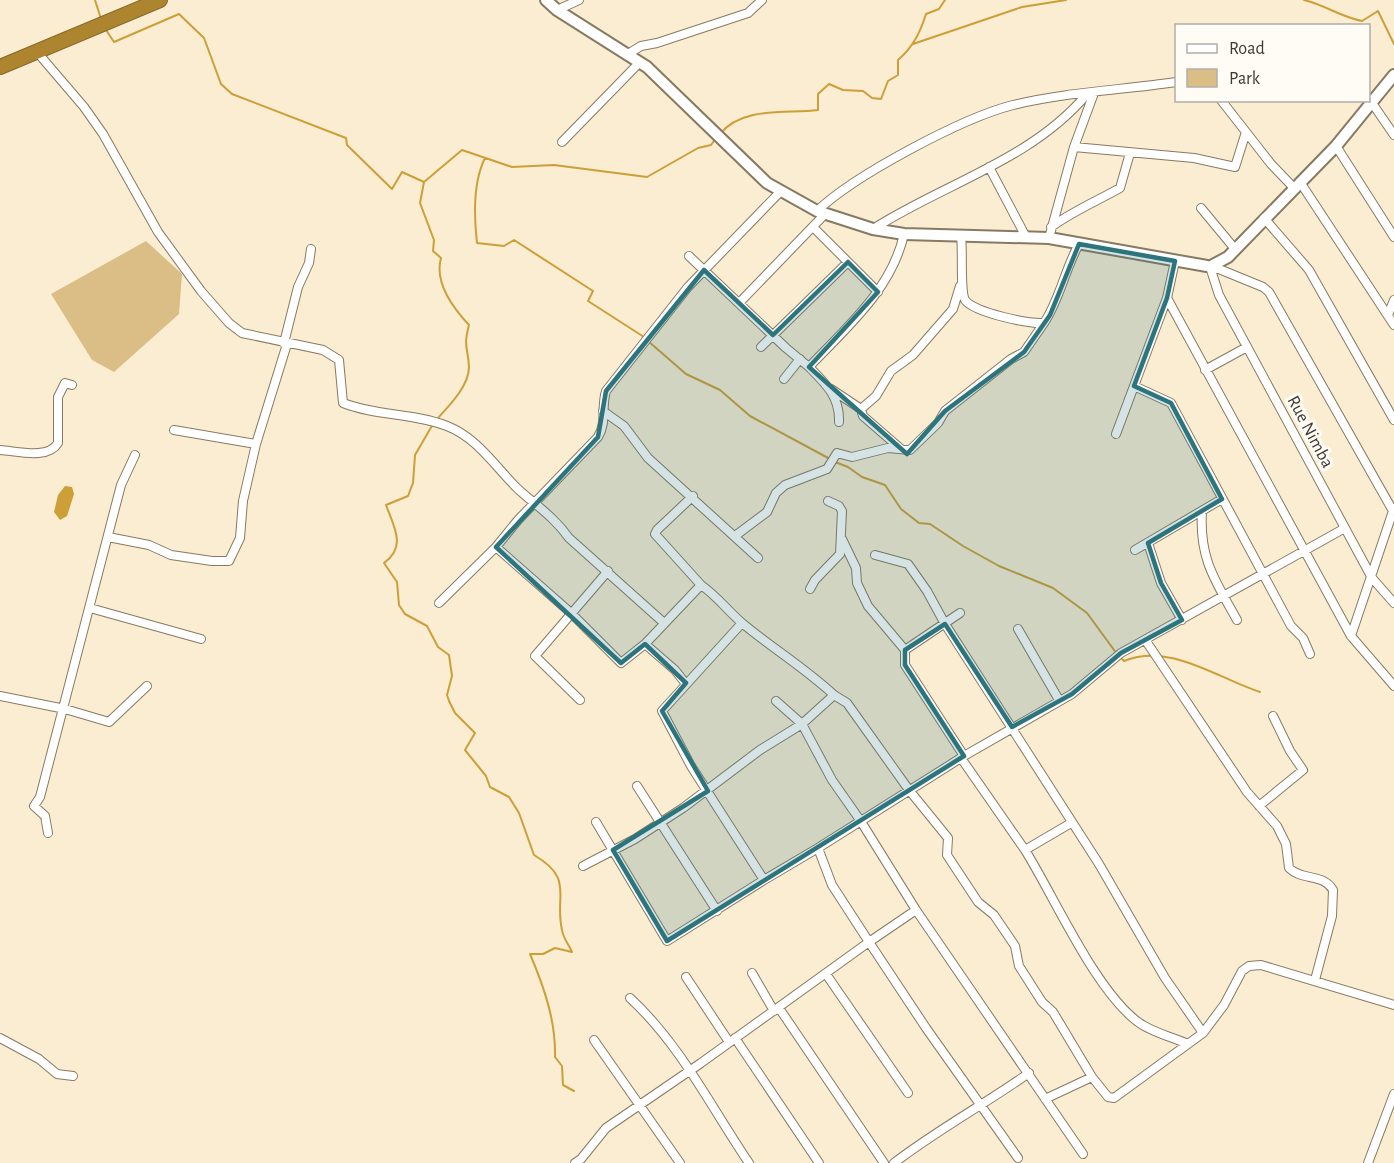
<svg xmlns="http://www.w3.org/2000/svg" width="1394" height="1163" font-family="'Alegreya Sans',sans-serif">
	<rect width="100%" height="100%" fill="#fbedd2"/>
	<path fill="#dbbe85" d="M146,241L182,274L179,314L114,372L92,360L51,294Z"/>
	<path fill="#cc9f38" d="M65,486L72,487L74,494L67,516L60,520L54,512L58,495Z"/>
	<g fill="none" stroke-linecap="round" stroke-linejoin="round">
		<path stroke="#cc9f38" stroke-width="2" d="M95,0L101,19
			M1304,0C1325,5 1341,17 1362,21L1378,11L1394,44
			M104,27L114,42L179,14L204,38L221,84L232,94L346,138L347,145L392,189L402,172L424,182L462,150L512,167L554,165L647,177L698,148L711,145L716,138
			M913,44L1022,7L1066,0
			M720,134C742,106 786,114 818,110V94L829,84L843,90L863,91L872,98L881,99L888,81L898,75V60C913,47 920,33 926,14L939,9L945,0
			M485,158C473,182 474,217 477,243L504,246L514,240L593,291L588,301L644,337
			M424,182L420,203L434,240L433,251L441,258C434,283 453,308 469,325C463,347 468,347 469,367C469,386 449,406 437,419
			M648,341L686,374L720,390L750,416L830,459
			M433,424L415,455L413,483L408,496L386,505C394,527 407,547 384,563L397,582L399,605L405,614L427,626L438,647L449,655L452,676L447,695L449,701L455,713L475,733L465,750L486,776L490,787L509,797L519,813L534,855C575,879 554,896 562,930C563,938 569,945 572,952L555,948L543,954H530C544,987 556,1021 555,1057L562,1066L563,1085L574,1091
			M835,462L848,467L862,477L885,485L901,509L919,523L930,524L963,546L999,566L1053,588L1087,613L1117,654
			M1121,658L1124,661C1169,642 1217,678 1260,692"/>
		<defs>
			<path id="street" d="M557,10L579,0
				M37,52L84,107L103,134L158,232L201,291L229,323L242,333L323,350L339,360L343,403C376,416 414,413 447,426C478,438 496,468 519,490C537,506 555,518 569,538L663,622
				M628,54L641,46L657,43L748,13L762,0
				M1221,100L1271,164L1294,188
				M1370,100L1394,135
				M562,142L640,62
				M1336,146L1394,237
				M1074,147L1194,158L1235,167L1246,132
				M989,167L1026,237
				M1300,182L1394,325
				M1201,208L1235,249
				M817,211C855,175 962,118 1013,105C1066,92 1123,90 1176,82
				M1264,218L1309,270L1394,420
				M813,227L878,292
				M1051,227C1073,211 1097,201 1120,188L1130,153
				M873,229C943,184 1032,160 1087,94
				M961,236C963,250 960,292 965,300C975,313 1029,324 1044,323C1060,299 1065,269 1079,244
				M1049,238L1074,147L1094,93
				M689,256L786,348L809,367C847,327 892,289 904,234
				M1214,267L1263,287L1269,292L1393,511
				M1211,270L1219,295L1372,578L1394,603
				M1167,298L1351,636L1394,686
				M740,302L825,214
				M1388,315L1394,300
				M284,343L298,287L309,263L311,249
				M761,347L848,262
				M809,367C826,384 840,397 839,422
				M1205,370L1247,347
				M784,379L800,359
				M1134,386L1171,403L1291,626L1303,638L1310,654
				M831,389L861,409L876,396L891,371L913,355L953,309L960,286
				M861,409L863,416L901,449
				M603,411L624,426L648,458L758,558
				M174,430L256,444
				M1116,434L1167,298L1175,261
				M0,450C17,451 48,460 58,443V397L65,383L72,385
				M693,496L657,530L655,534L701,585
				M1202,511C1199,559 1215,580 1237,620
				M735,536L767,512L776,493L785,485L827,469L837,453L852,457L888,448L910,450L938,423L945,411L1011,359L1024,352L1044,323
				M108,537L149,545L171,555L212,561H229L240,538L243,501L256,444L287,344
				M842,539L856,568L857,583L868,606L905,650
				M1148,543L1161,583L1182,620
				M496,547L571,613L621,663L645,644L701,585C717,596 727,610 742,623C772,648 805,668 834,695L802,724L760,750L683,808L635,839L583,866
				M1135,550L1222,499
				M875,555L908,564L927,591L945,624L1099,864L1165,978L1203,1033
				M810,589L815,580L840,554L842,511L839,506L828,501
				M439,603L496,547L518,520L598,437C607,423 601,407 606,391L688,287L780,192
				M90,608L201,639
				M960,613L905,650V665L964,756
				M742,623L662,711L691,766L764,880L818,848
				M1018,629L1059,700
				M1351,636L1394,508
				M1146,641L1247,792L1277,826L1286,844L1289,868C1302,881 1323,873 1333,890L1332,916L1315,980
				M645,644L675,670L686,684
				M834,695L847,703L909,790L948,838L947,855L978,902L994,915L1015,946L1019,966L1042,1002L1053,1012L1092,1077
				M0,696L65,709L109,722L147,686
				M580,700L535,656L608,571
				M776,701L802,724L832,780L860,820L916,910L1083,1154
				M961,758L1025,850L1071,823
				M637,786L717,911
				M1259,806L1303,770L1290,751L1273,716
				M596,822L667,941L764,880
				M48,833L45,816L34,806L40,797L121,485L135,455
				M1025,850C1055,898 1095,990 1138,1022C1151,1032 1172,1037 1188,1044
				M916,910L869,942L926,1028L1018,1158
				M752,973L774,1011
				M826,974L908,1093
				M686,977L729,1042
				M630,998C680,1044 711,1107 749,1163
				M779,1008L884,1163
				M0,1038L39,1059L57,1074L73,1076
				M735,1038L819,1163
				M594,1040L680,1163
				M1045,1099L1092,1077L1108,1097L1114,1098L1203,1033L1224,1005L1242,971L1249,966L1261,965L1394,1005
				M575,1163L581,1159L606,1128L701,1063L869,942L832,885L818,848L964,756L1072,694L1121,653L1345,528
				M894,1163C937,1130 985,1104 1029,1073
				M1368,1163L1394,1094"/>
			<path id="secondary" d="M546,0L557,10L647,67L767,183L817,211L873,229L904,234L1049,238L1207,266
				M1213,265L1228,257L1336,146L1394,75"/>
			<path id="highway" d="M0,67L160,0"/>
		</defs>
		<use href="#street" stroke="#877a62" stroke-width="10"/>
		<use href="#secondary" stroke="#877a62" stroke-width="14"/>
		<use href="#highway" stroke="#866a2e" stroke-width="16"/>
		<use href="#street" stroke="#fff" stroke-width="8"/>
		<use href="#secondary" stroke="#fff" stroke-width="10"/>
		<use href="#highway" stroke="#ac852e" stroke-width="14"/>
	</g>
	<path fill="#2d757d" fill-opacity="0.2" stroke="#2d757d" stroke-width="4.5" stroke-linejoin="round" d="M1079,244L1175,261L1167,298L1134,386L1171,403L1222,499L1148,543L1161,583L1182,620L1121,653L1072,694L1012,727L945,624L905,650V665L964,756L667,941L613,850L708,791L662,711L686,683L645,644L621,663L496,547L598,437L606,391L704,270L773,335L848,262L878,292L809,367L907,454L945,411L1024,352L1050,315Z"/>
	<g text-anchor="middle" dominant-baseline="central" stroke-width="6" stroke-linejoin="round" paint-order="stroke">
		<g font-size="18" fill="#3f392f" stroke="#fffcf6">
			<text transform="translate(1310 432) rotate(62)">Rue Nimba</text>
		</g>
	</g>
	<rect x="1175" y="24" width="195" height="78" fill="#fffcf6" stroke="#b2aea6" stroke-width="1.5"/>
	<rect x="1187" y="44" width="30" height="9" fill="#ffffff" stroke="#b2aea6" stroke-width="1.5"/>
	<text x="1229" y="54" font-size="18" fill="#3f392f">Road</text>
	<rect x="1187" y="69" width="30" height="18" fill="#dbbe85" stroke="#b2aea6" stroke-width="1.5"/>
	<text x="1229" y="84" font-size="18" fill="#3f392f">Park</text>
</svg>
